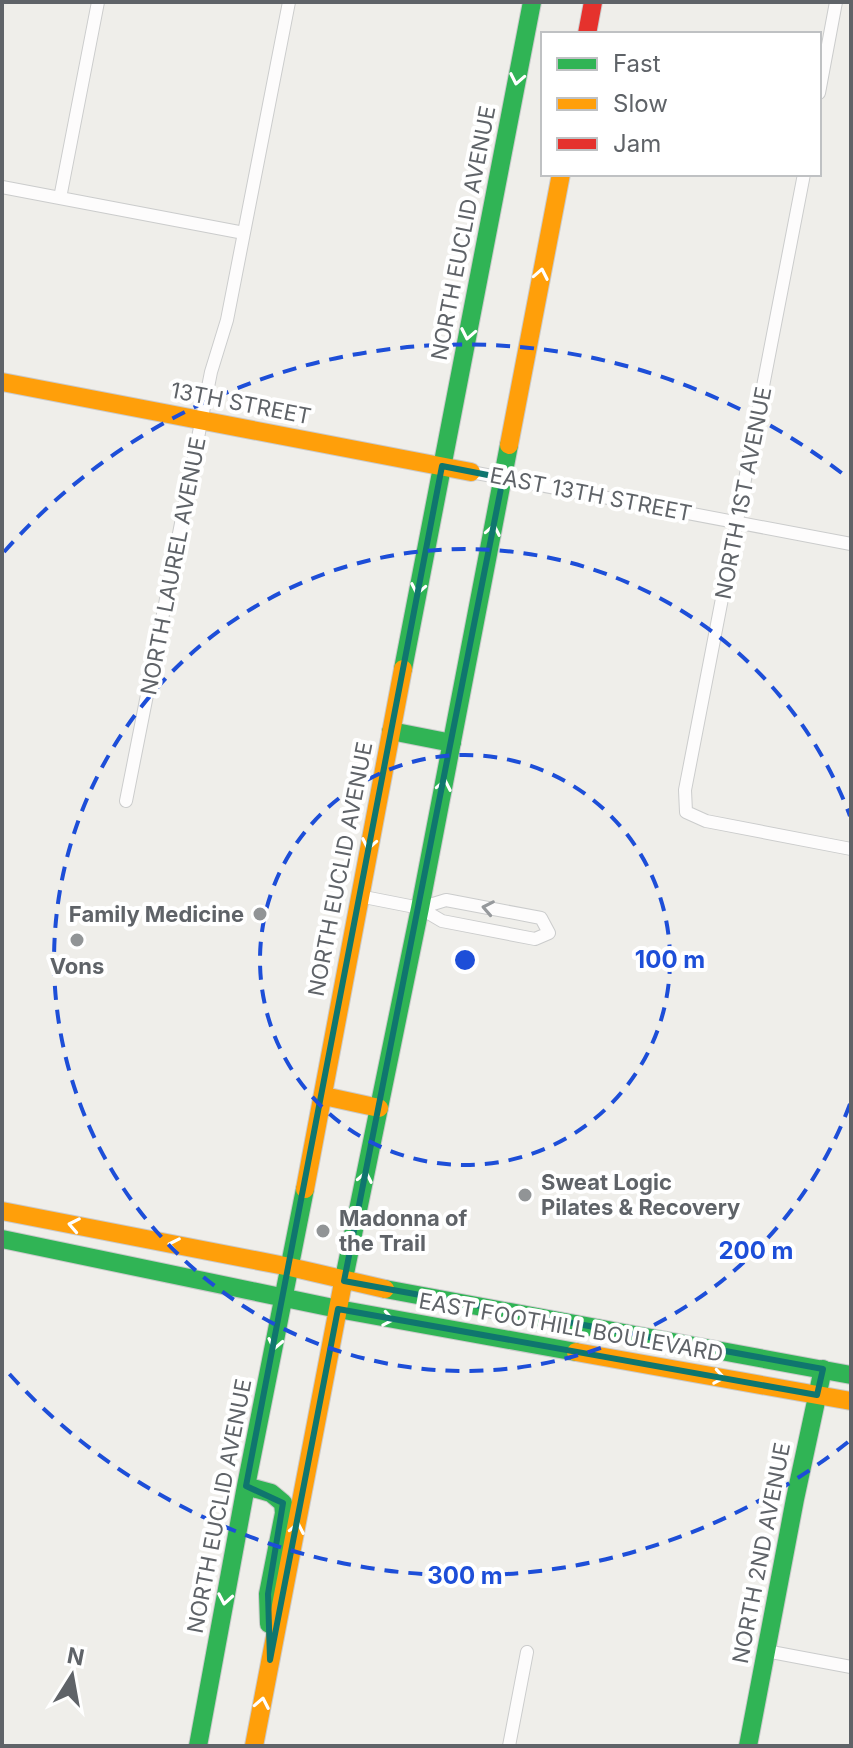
<svg xmlns="http://www.w3.org/2000/svg" width="853" height="1748" font-family="Inter,sans-serif">
	<rect width="100%" height="100%" fill="#efeeea"/>
	<g fill="none" stroke-linecap="round" stroke-linejoin="round">
		<defs>
			<path id="street" d="M819,93L836,2
				M804,174L685,790L686,812L706,821L851,849
				M2,187L244,233
				M60,198L98,2
				M471,472L851,544
				M126,801L211,372L227,320L289,2
				M359,896L420,908L442,921L535,939L549,933L541,918L446,900L420,908
				M766,1651L851,1667
				M509,1746L527,1652"/>
			<path id="fast" d="M403,669L532,2
				M391,731L452,743
				M2,1239L338,1309L576,1352
				M342,1288L420,908L509,445
				M385,1289L851,1375
				M246,1486L271,1493L283,1503L284,1513L268,1594L269,1624
				M198,1746L246,1486L305,1189
				M748,1746L795,1499L823,1369"/>
			<path id="slow" d="M2,382L471,472
				M509,445L561,174
				M324,1096L379,1108
				M305,1189L403,669
				M2,1211L290,1267L385,1289
				M576,1352L851,1401
				M254,1746L342,1288"/>
			<path id="jam" d="M587,34L593,2"/>
		</defs>
		<use href="#street" stroke="#cbcccc" stroke-width="14"/>
		<use href="#fast" stroke="#cacacb" stroke-width="20"/>
		<use href="#slow" stroke="#cacacb" stroke-width="20"/>
		<use href="#jam" stroke="#cacacb" stroke-width="20"/>
		<use href="#street" stroke="#fdfcfc" stroke-width="12"/>
		<use href="#fast" stroke="#30b455" stroke-width="18"/>
		<use href="#slow" stroke="#ff9f0a" stroke-width="18"/>
		<use href="#jam" stroke="#e5322d" stroke-width="18"/>
	</g>
	<defs><path id="oneway-chevron" d="M-2-3.5L2.5 0L-2 3.5" fill="none" stroke-width="1.6" stroke-linecap="round" stroke-linejoin="round" transform="scale(2)"/></defs>
	<g stroke="#fff">
		<use href="#oneway-chevron" transform="translate(517 79) rotate(101)"/>
		<use href="#oneway-chevron" transform="translate(541 274) rotate(-79)"/>
		<use href="#oneway-chevron" transform="translate(468 334) rotate(101)"/>
		<use href="#oneway-chevron" transform="translate(493 530) rotate(-79)"/>
		<use href="#oneway-chevron" transform="translate(418 589) rotate(101)"/>
		<use href="#oneway-chevron" transform="translate(444 785) rotate(-79)"/>
		<use href="#oneway-chevron" transform="translate(369 844) rotate(101)"/>
		<use href="#oneway-chevron" transform="translate(365 1177) rotate(-79)"/>
		<use href="#oneway-chevron" transform="translate(74 1225) rotate(-169)"/>
		<use href="#oneway-chevron" transform="translate(174 1245) rotate(-169)"/>
		<use href="#oneway-chevron" transform="translate(388 1319) rotate(10)"/>
		<use href="#oneway-chevron" transform="translate(275 1344) rotate(102)"/>
		<use href="#oneway-chevron" transform="translate(719 1377) rotate(10)"/>
		<use href="#oneway-chevron" transform="translate(297 1528) rotate(-79)"/>
		<use href="#oneway-chevron" transform="translate(225 1599) rotate(100)"/>
		<use href="#oneway-chevron" transform="translate(262 1703) rotate(-79)"/>
	</g>
	<use stroke="#96999c" href="#oneway-chevron" transform="translate(488 908) rotate(-169)"/>
	<path fill="none" stroke="#0f766e" stroke-width="6" stroke-linejoin="round" d="M442,466L503,478L344,1281L823,1369L817,1395L338,1309L270,1660L268,1594L283,1503L246,1486Z"/>
	<g fill="none" stroke="#1d4ed8" stroke-width="4" stroke-dasharray="14 10">
		<circle cx="465" cy="960" r="205"/>
		<path d="M850 1104A411 411 0 1 1 850 816"/>
		<path d="M848 1442A616 616 0 0 1 4 1368M4 552A616 616 0 0 1 848 478"/>
	</g>
	<g fill="#919496" stroke="#fff" stroke-width="3">
		<circle cx="260" cy="914" r="8"/>
		<circle cx="77" cy="940" r="8"/>
		<circle cx="525" cy="1195" r="8"/>
		<circle cx="323" cy="1231" r="8"/>
	</g>
	<g text-anchor="middle" dominant-baseline="central" stroke-width="8" stroke-linejoin="round" paint-order="stroke">
		<g font-size="22" fill="#5f6368" stroke="#fff">
			<text transform="translate(463 233) rotate(-79)">NORTH EUCLID AVENUE</text>
			<text transform="translate(241 403) rotate(11)">13TH STREET</text>
			<text transform="translate(743 493) rotate(-79)">NORTH 1ST AVENUE</text>
			<text transform="translate(591 494) rotate(11)">EAST 13TH STREET</text>
			<text transform="translate(173 566) rotate(-79)">NORTH LAUREL AVENUE</text>
			<text transform="translate(340 869) rotate(-79)">NORTH EUCLID AVENUE</text>
			<text transform="translate(571 1327) rotate(10)">EAST FOOTHILL BOULEVARD</text>
			<text transform="translate(219 1506) rotate(-79)">NORTH EUCLID AVENUE</text>
			<text transform="translate(761 1553) rotate(-79)">NORTH 2ND AVENUE</text>
		</g>
		<g font-size="22" font-weight="bold" fill="#5f6368" stroke="#fff" text-anchor="start">
			<text x="244" y="914" text-anchor="end">Family Medicine</text>
			<text x="77" y="966" text-anchor="middle">Vons</text>
			<text x="541" y="1182">Sweat Logic<tspan x="541" dy="25">Pilates &amp; Recovery</tspan></text>
			<text x="339" y="1218">Madonna of<tspan x="339" dy="25">the Trail</tspan></text>
		</g>
	</g>
	<circle cx="465" cy="960" r="12" fill="#1d4ed8" stroke="#fff" stroke-width="4"/>
	<g font-size="24" text-anchor="middle" font-weight="bold" fill="#1d4ed8" stroke="#fff" stroke-width="8" stroke-linejoin="round" paint-order="stroke">
		<text x="670" y="968">100 m</text>
		<text x="756" y="1259">200 m</text>
		<text x="465" y="1584">300 m</text>
	</g>
	<rect width="853" height="1748" fill="none" stroke="#5f6368" stroke-width="8"/>
	<rect x="541" y="32" width="280" height="144" fill="#ffffff" stroke="#bfc1c3" stroke-width="2"/>
	<rect x="557" y="58" width="40" height="12" fill="#30b455" stroke="#bfc1c3" stroke-width="2"/>
	<text x="613" y="72" font-size="24" fill="#5f6368">Fast</text>
	<rect x="557" y="98" width="40" height="12" fill="#ff9f0a" stroke="#bfc1c3" stroke-width="2"/>
	<text x="613" y="112" font-size="24" fill="#5f6368">Slow</text>
	<rect x="557" y="138" width="40" height="12" fill="#e5322d" stroke="#bfc1c3" stroke-width="2"/>
	<text x="613" y="152" font-size="24" fill="#5f6368">Jam</text>
	<g transform="translate(72 1676) rotate(11)" stroke="#ffffff" stroke-width="6" paint-order="stroke">
	<path d="M0-6L14 30L0 20L-14 30Z" fill="#5f6368"/>
	<text y="-12" font-size="22" font-weight="bold" text-anchor="middle" fill="#5f6368">N</text>
	</g>
</svg>
